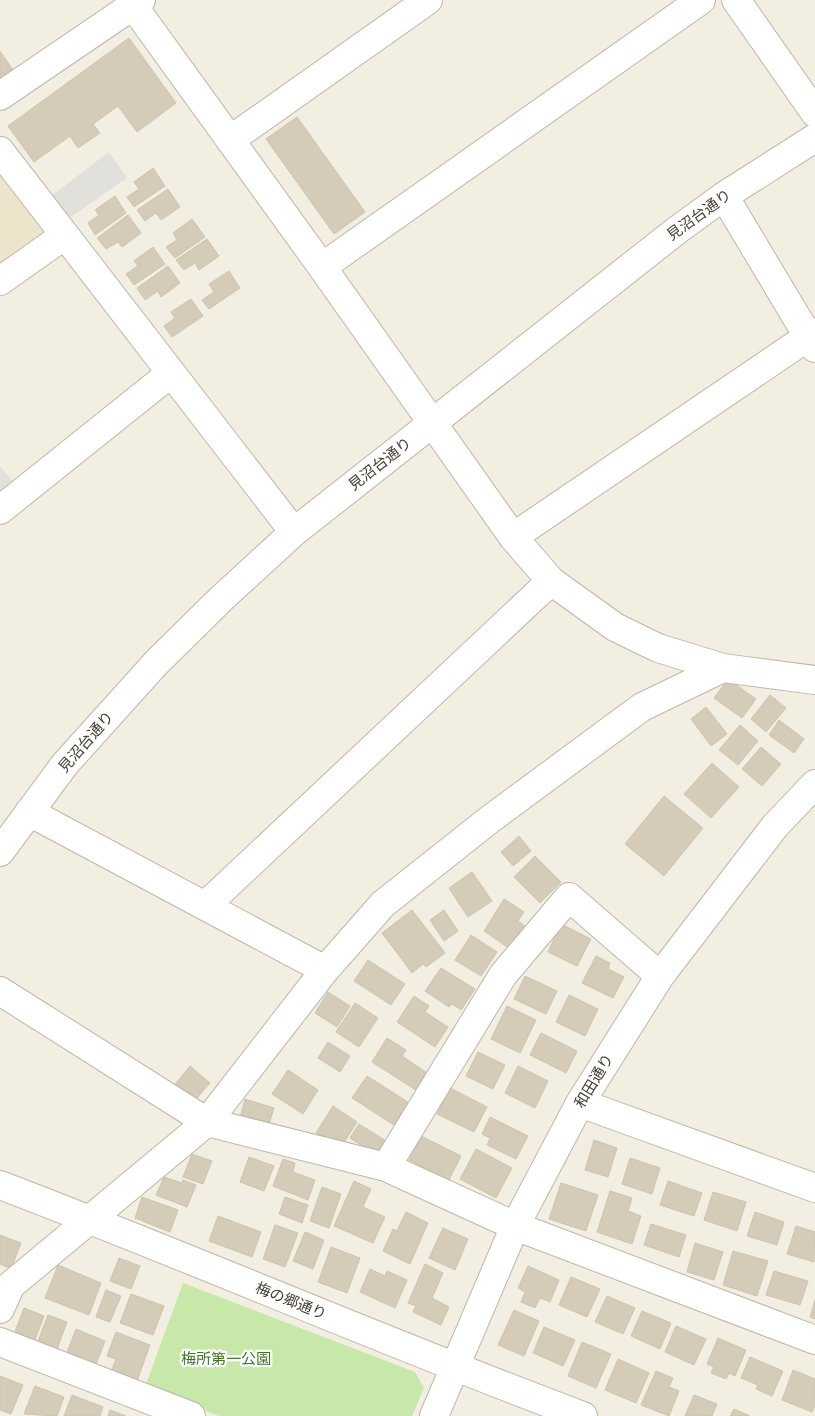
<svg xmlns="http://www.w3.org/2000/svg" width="815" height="1416" font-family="'DM Sans','Noto Sans JP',sans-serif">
	<rect width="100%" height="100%" fill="#f2eee2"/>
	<path fill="#ece5cc" d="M0,171L47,230L44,240L0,271Z"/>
	<path fill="#c7e8a9" d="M183,1283L415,1372L424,1388L412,1416H219L145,1387Z"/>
	<path fill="#e2e0db" d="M109,152L127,178L68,219L51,196Z
		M0,466L14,483L0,495Z"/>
	<path fill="#d4cbb8" stroke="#cfc3ab" d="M129,38L176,103L137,132L118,106L93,124L100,133L78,148L70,136L34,162L8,126Z
		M0,51L13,70L0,79Z
		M297,117L365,212L334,234L266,139Z
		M153,168L165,186L134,207L127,197L139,189L134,182Z
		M168,189L180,207L161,220L156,213L145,221L137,210Z
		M115,196L126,213L95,235L88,223L99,215L95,210Z
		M128,215L141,233L122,247L118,242L106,249L97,238Z
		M192,219L205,237L175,258L166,247L177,240L173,233Z
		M207,239L219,256L199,270L195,263L184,270L176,260Z
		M153,247L165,264L134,285L126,274L138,266L134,261Z
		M168,266L180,283L161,297L158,291L145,300L137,288Z
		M229,271L240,288L209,309L202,300L214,292L209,284Z
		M191,299L203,316L172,337L164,326L175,318L171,312Z
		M728,679L756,699L742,718L714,698Z
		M770,695L786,708L766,732L751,719Z
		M706,707L727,734L711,746L691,719Z
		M779,720L804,739L794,753L769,735Z
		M740,725L758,741L738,765L719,750Z
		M761,747L781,764L762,786L742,769Z
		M712,763L739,787L711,818L684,794Z
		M664,796L703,828L664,876L625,844Z
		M519,836L531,851L513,866L501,852Z
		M535,856L561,882L540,903L514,877Z
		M472,872L492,901L468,917L449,888Z
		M504,899L524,912L518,921L525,926L510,949L484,931Z
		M412,910L445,953L426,967L423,964L412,973L382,933Z
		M444,910L458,931L444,941L430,920Z
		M561,924L591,939L577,966L548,952Z
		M471,935L497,952L481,976L455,960Z
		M596,956L610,963L608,969L624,977L613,998L582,983Z
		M368,960L405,984L391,1005L354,981Z
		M441,968L475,989L461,1010L452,1004L449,1007L425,991Z
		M525,976L557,991L546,1014L514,999Z
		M328,992L350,1006L337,1027L315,1013Z
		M569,995L598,1009L585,1036L556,1022Z
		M414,996L429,1006L425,1012L448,1027L435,1047L397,1022Z
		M355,1003L378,1018L359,1047L336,1032Z
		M507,1006L536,1020L520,1053L491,1039Z
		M541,1033L577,1051L566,1073L530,1055Z
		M387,1038L406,1050L402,1056L430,1075L419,1092L372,1062Z
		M328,1042L350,1056L340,1072L318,1058Z
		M478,1052L505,1065L493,1089L466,1076Z
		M190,1066L210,1083L191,1105L172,1088Z
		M518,1066L548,1081L535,1108L505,1093Z
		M288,1070L318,1090L303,1114L272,1094Z
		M367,1076L411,1104L397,1127L352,1098Z
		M450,1088L487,1107L474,1132L437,1114Z
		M245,1099L274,1108L267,1131L239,1122Z
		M333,1106L357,1122L340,1149L316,1133Z
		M490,1117L528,1136L516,1159L487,1145L490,1138L482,1134Z
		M359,1124L386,1141L376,1155L350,1138Z
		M421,1136L461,1156L449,1180L409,1160Z
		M594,1140L617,1148L608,1177L585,1170Z
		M476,1149L512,1168L496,1198L460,1179Z
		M192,1154L212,1161L203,1184L183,1177Z
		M249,1157L274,1166L264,1191L240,1182Z
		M630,1158L660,1168L652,1194L622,1184Z
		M283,1159L295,1163L293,1172L315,1180L308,1200L273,1186Z
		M164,1177L182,1183L183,1180L196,1185L187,1207L156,1195Z
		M354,1181L371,1189L363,1207L385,1217L373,1243L334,1226Z
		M668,1181L702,1193L694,1216L660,1205Z
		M561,1183L598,1195L586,1231L549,1219Z
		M322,1187L341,1194L329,1228L310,1221Z
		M610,1191L632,1198L628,1211L641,1216L632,1244L597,1232Z
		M713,1192L746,1202L737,1231L704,1220Z
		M142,1197L178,1210L170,1232L135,1218Z
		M285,1197L308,1205L302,1223L279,1214Z
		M406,1212L428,1223L410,1264L383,1251L393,1229L397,1231Z
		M755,1212L784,1222L777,1245L747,1236Z
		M218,1216L261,1232L252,1257L209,1241Z
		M651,1224L686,1235L679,1257L644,1245Z
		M275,1225L298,1233L285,1267L263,1259Z
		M796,1226L815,1232L814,1262L787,1254Z
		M443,1228L468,1239L455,1270L429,1258Z
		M305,1232L324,1240L313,1269L293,1261Z
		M0,1235L21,1243L11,1269L0,1264Z
		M695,1243L723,1252L714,1280L687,1272Z
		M331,1247L360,1258L347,1293L318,1282Z
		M733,1251L768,1261L757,1296L723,1285Z
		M119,1258L140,1266L131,1289L110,1281Z
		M425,1264L443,1273L432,1298L449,1307L441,1325L413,1312L416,1306L408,1303Z
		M58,1265L101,1283L89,1315L45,1298Z
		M528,1266L559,1280L550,1302L540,1298L535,1308L521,1302L525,1292L518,1288Z
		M370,1269L385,1276L387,1271L407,1280L395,1308L360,1292Z
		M774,1271L808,1281L800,1305L766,1295Z
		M571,1277L600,1289L587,1317L559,1305Z
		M106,1290L121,1296L110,1322L96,1317Z
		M131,1294L164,1306L153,1335L120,1323Z
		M607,1296L635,1308L623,1334L595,1322Z
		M815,1300V1319L810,1317Z
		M24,1308L44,1316L33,1345L13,1337Z
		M514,1310L539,1321L524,1356L498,1345Z
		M642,1311L671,1323L660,1349L631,1336Z
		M48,1315L67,1322L57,1349L38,1341Z
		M676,1326L706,1339L694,1365L665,1352Z
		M544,1327L575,1340L563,1366L533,1353Z
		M76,1329L105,1341L93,1372L64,1360Z
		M116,1332L150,1345L137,1381L111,1372L116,1359L107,1356Z
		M718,1338L746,1350L735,1376L729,1373L726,1379L711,1373L714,1367L707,1364Z
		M582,1342L611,1354L596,1388L568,1376Z
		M750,1357L783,1371L772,1396L756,1389L758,1385L741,1378Z
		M618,1359L649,1373L636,1403L605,1390Z
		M793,1370L815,1379V1405L812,1412L782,1400Z
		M656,1371L673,1378L669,1387L679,1391L669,1416L641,1405Z
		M0,1376L23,1385L11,1414L0,1410Z
		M35,1386L64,1397L57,1416L24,1414Z
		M72,1395L103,1407L100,1416H64Z
		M694,1395L717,1404L712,1416H685Z
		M734,1409L750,1416H730Z
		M110,1410L126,1416H108Z"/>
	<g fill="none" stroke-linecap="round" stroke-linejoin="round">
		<defs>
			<path id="minor" d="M129,0L322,267L513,537L551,581L615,627L658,648L723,668L815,680
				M736,0L815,113
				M0,96L141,0
				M230,140L428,0
				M0,151L294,532
				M724,196L815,348
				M322,267L701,0
				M0,281L65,235
				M0,510L171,373
				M513,537L815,332
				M29,812L325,970
				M0,852L65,764L156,663L222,598L294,532L676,231L724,196L815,138
				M206,905L551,581
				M0,991L207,1122L386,1167L515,1226L815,1340
				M580,1103L815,1188
				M386,1167L503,975L569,897L660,976
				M0,1185C195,1259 387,1343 583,1416
				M0,1309L11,1285L207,1122L325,970L383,904L489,820L642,707L723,668
				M0,1342L191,1416
				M434,1416L515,1226L580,1103L660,976L775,826L815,784"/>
		</defs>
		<use href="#minor" stroke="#bdb7a5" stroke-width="30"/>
		<use href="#minor" stroke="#fff" stroke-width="28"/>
	</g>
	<g text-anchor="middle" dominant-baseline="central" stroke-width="4.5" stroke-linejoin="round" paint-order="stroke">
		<g font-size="15" fill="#443e33" stroke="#fff">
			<text transform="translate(699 215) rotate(-36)">見沼台通り</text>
			<text transform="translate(380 464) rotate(-38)">見沼台通り</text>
			<text transform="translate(86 742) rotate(-49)">見沼台通り</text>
			<text transform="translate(594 1081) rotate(-59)">和田通り</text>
			<text transform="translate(291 1301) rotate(22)">梅の郷通り</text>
		</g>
		<g font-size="15" fill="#3e7625" stroke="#fff">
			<text x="226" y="1359">梅所第一公園</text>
		</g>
	</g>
</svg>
